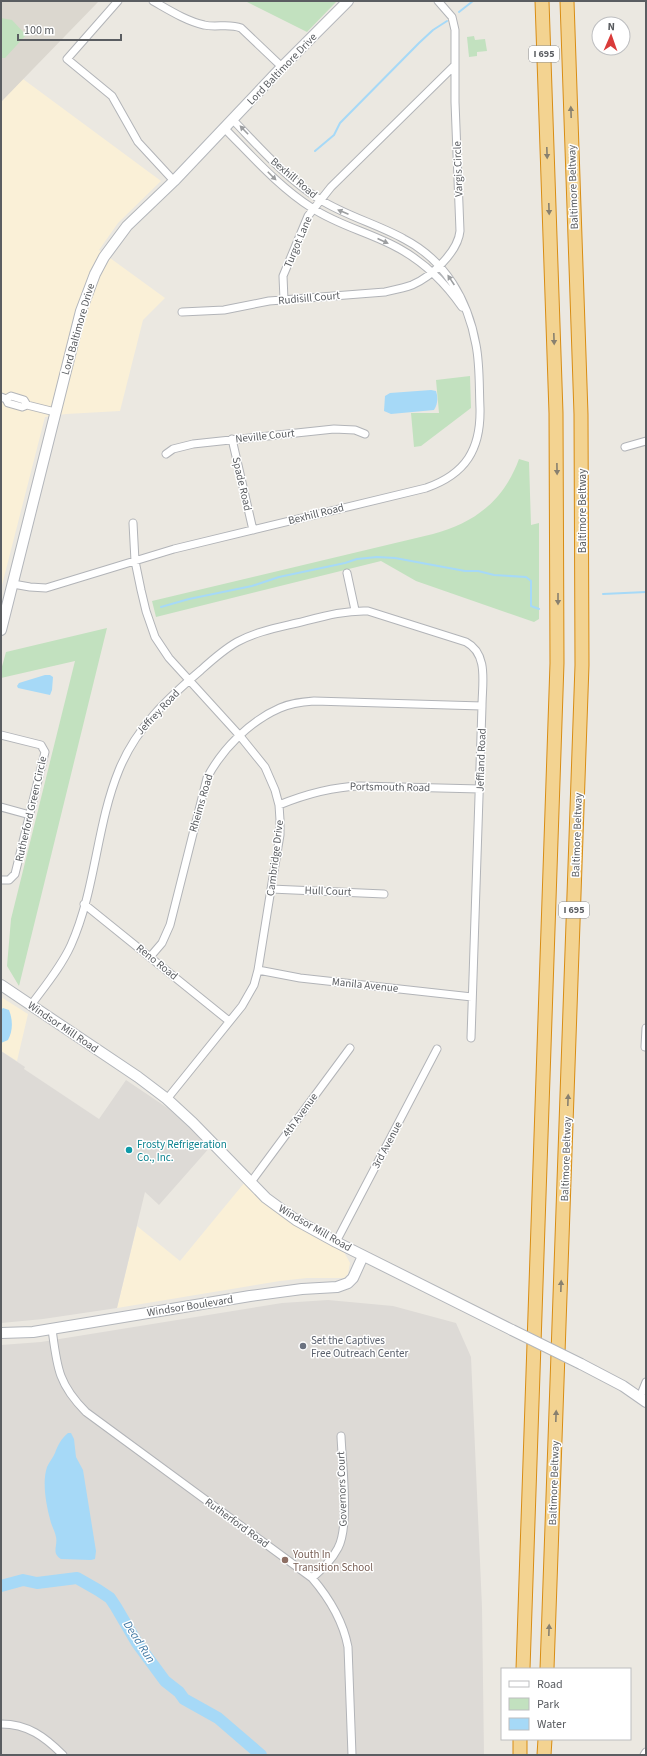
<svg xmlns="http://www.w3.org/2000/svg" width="647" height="1756" font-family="'Source Sans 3',sans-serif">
	<rect width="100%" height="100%" fill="#ebe8e1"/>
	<path fill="#faf0d7" d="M23,79L161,181L118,223L99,250L165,298L143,320L120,411L66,414L45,417L1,589V102Z
		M1,997L28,1014L17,1061L1,1051Z
		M245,1182L280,1215L314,1237L344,1252L350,1263L348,1274L344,1278H307L280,1281L117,1308L137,1226L180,1261Z"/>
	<path fill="#dddad6" d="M1,1051L25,1067L24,1069L99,1119L126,1080L169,1109L211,1146L159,1205L145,1192L117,1308L43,1319L1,1323Z
		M328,1300L393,1306L456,1323L471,1357L482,1607L484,1755H1V1345L41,1342L282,1303Z"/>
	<path fill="#dbd7cf" d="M1,1H99L1,102Z"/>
	<path fill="#c2e1bf" d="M245,1H337L307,32Z
		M1,18L12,20L26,35L5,58H1Z
		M474,36L475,40L485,39L487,51L477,52V56L469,57L467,37Z
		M470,376L471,408L421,446L414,447L411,413H439L436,380Z
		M519,459L529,462L531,525L539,523V619L534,622L416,581L381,561L156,617L152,601L433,534C475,523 504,500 519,459Z
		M107,628L19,986L7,966L11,919L75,661L1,678V670L6,652Z"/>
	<path fill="#a6d9f7" d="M431,390L436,391C438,397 438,404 434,410L391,414L384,411L385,396L390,393Z
		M45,675H50L53,677L52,690L50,695L18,688L17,686L19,683Z
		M3,1008L9,1010C13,1020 13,1031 8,1040L1,1043V1010Z
		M68,1433H71L74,1439L76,1457L83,1470L96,1551L95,1559L91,1560L61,1559C51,1553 58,1546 56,1537C55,1531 51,1525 50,1519C46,1504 42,1482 47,1467C49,1462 53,1458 55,1453C58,1445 61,1439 68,1433Z"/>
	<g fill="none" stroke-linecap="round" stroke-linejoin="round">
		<path stroke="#a6d9f7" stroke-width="2" d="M459,12L473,1
			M315,151L334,135L340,123L419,43L433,30L447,21
			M603,594L646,592
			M161,607L189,599L252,586L279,577L345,563L357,559L377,557L395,558L465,571H478L494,575L526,577L531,581V606L539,609"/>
		<path stroke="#a6d9f7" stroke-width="12" d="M1,1586L23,1580L37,1583L77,1578L98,1590L110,1598L116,1607L137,1643L165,1681L179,1692L184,1699L218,1718L261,1755"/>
		<defs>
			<path id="street" d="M118,1L67,59L112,96L138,142L174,181
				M153,1C169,10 186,21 204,25C216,28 229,23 241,28L282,67
				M225,129C252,156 279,187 312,208C339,226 372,233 400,249C425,263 446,284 462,307
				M284,300L283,276L308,216L331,187L454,66
				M182,312L224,310L269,301L385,292C394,290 404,288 412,285C431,277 458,252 460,231L455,102V30L452,17L438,1
				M1,397L6,399L11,396L24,400L27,405
				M6,399L8,403L22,407L27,405L55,412
				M232,439L253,530
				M625,447L646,441
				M166,454L173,449L193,444L334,429L355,430L365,434
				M133,523L135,561L141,590L146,611L155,637L169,658L240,736L265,767L275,790L279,805L280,820V835L271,889L258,970L254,985L242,1006L167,1099
				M347,573L355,610
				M13,584L30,587L46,588L174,549L426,488C466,474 481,449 480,408C479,387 480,365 476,345C468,300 445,260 404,239C377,224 346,216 319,199C286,178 260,148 233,120
				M1,735L41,745L45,752L15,874L9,880H1
				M279,805C306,794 331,787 360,786L480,789
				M1,807L30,815
				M271,889L384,894
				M84,904L229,1021
				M150,957L162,943L170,925L207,778C222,749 250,721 280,708C291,703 302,702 314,701L482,706
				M258,970L300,978L472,997
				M31,1005C45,986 61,967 71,945C96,889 96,826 119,770C136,728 167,699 201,670C212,660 223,650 237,642C255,632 276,628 297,623C321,617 344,610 368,611L466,642C489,654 482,684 482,706L471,1038
				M645,1047L646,1028
				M251,1182L350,1048
				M336,1242L437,1049
				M52,1329C57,1367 58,1384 86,1412L312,1578C330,1599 343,1621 348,1647L352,1755
				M640,1397L646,1382
				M312,1578C322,1569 332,1560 338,1548C350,1526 342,1463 341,1436
				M1,1724C28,1724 45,1737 63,1755
				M644,1755L646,1752"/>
			<path id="secondary" d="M1,630L81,311L95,274L104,257L127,226L174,181L282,67L348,1
				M1,985L138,1077L167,1099L193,1123L266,1198L296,1220L336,1242L512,1330
				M1,1333L33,1332L250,1296L302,1289L337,1287L348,1283L353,1278L363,1256
				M581,1364L623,1386L646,1402"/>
			<path id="highway" d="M523,1669L557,663L556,413L542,1
				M547,1669L582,665L581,414L567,1
				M520,1755V1739
				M544,1755L545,1739"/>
		</defs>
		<use href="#street" stroke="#b2b4b8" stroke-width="9"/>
		<use href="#secondary" stroke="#b3b6bb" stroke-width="12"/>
		<use href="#highway" stroke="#d88d14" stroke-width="15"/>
		<use href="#street" stroke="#fff" stroke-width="7"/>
		<use href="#secondary" stroke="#fff" stroke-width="10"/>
		<use href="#highway" stroke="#f3d391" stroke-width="13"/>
		<defs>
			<path id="secondary-bridge" d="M512,1330L581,1364"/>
		</defs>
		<use href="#secondary-bridge" stroke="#b3b6bb" stroke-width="12" stroke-linecap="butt"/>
		<use href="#secondary-bridge" stroke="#fff" stroke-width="10"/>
	</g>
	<defs><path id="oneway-solid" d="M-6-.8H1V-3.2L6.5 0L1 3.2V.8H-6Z"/></defs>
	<g fill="#88806f">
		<use href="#oneway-solid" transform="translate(571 112) rotate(-92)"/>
		<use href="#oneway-solid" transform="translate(547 153) rotate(88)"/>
		<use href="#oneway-solid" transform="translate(549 209) rotate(88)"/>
		<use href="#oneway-solid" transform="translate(554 339) rotate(88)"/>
		<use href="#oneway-solid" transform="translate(557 469) rotate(89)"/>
		<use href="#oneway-solid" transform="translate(558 599) rotate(90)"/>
		<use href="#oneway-solid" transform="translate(568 1100) rotate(-88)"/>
		<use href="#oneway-solid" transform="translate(561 1286) rotate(-88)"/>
		<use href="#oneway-solid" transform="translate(556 1416) rotate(-88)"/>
		<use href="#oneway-solid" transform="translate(549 1630) rotate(-88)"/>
	</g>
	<g fill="#9c9ea0">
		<use href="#oneway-solid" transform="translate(244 130) rotate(-134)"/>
		<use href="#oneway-solid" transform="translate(272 176) rotate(45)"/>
		<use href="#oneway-solid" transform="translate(343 212) rotate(-157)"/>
		<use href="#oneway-solid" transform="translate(383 241) rotate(24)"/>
		<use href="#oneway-solid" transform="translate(451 280) rotate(-124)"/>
	</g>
	<circle fill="#0f9aa8" stroke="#fff" stroke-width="1.5" cx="129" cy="1150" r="4"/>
	<circle fill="#6b7280" stroke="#fff" stroke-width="1.5" cx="303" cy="1346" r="4"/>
	<circle fill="#8d6e63" stroke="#fff" stroke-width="1.5" cx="285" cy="1560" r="4"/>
	<g text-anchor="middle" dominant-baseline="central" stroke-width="3" stroke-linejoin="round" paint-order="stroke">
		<g fill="#fff" stroke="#8c8e90" stroke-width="1">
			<rect x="529" y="46" width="30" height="16" rx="3"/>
			<rect x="559" y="902" width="30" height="16" rx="3"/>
		</g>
		<g font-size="10" font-weight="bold" fill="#5a5d61">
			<text x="544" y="54">I 695</text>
			<text x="574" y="910">I 695</text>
		</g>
		<g font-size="11" fill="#5a5d61" stroke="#fff">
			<text transform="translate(282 69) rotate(-46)">Lord Baltimore Drive</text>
			<text transform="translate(458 169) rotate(-92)">Vargis Circle</text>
			<text transform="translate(294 178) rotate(40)">Bexhill Road</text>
			<text transform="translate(573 187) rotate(-92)">Baltimore Beltway</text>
			<text transform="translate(298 242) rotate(-67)">Turgot Lane</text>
			<text transform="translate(309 298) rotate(-5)">Rudisill Court</text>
			<text transform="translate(78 329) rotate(-74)">Lord Baltimore Drive</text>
			<text transform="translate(265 436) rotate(-6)">Neville Court</text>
			<text transform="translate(242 484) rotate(77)">Spade Road</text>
			<text transform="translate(582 511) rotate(-90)">Baltimore Beltway</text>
			<text transform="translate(316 514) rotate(-14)">Bexhill Road</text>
			<text transform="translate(158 712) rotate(-47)">Jeffrey Road</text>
			<text transform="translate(481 760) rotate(-88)">Jeffland Road</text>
			<text transform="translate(390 787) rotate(1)">Portsmouth Road</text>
			<text transform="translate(201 803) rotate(-74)">Rheims Road</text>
			<text transform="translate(31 809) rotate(-77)">Rutherford Green Circle</text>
			<text transform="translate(577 835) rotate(-88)">Baltimore Beltway</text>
			<text transform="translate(275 858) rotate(-83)">Cambridge Drive</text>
			<text transform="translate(328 891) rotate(2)">Hull Court</text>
			<text transform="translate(157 962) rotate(39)">Reno Road</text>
			<text transform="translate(365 985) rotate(6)">Manila Avenue</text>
			<text transform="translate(63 1027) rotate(34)">Windsor Mill Road</text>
			<text transform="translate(300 1115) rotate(-54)">4th Avenue</text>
			<text transform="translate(387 1145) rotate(-62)">3rd Avenue</text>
			<text transform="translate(566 1159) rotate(-88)">Baltimore Beltway</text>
			<text transform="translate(315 1228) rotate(30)">Windsor Mill Road</text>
			<text transform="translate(190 1306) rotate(-9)">Windsor Boulevard</text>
			<text transform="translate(554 1483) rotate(-88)">Baltimore Beltway</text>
			<text transform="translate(342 1489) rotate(-92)">Governors Court</text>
			<text transform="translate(237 1523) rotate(36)">Rutherford Road</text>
		</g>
		<g font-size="11" fill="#0d838f" stroke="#fff" text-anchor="start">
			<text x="137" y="1144">Frosty Refrigeration<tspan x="137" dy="13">Co., Inc.</tspan></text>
		</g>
		<g font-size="11" fill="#5b616d" stroke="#fff" text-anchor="start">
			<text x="311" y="1340">Set the Captives<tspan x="311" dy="13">Free Outreach Center</tspan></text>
		</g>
		<g font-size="11" fill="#785e54" stroke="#fff" text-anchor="start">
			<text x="293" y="1554">Youth In<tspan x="293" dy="13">Transition School</tspan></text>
		</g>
		<g font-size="12" font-style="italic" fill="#457ba6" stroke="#fff">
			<text transform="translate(139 1642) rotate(57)">Dead Run</text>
		</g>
	</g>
	<rect width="647" height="1756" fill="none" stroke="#5a5d61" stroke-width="4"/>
	<rect x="501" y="1668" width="130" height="72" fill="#ffffff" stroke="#bdbec0"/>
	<rect x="509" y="1681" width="20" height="6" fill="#ffffff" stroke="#bdbec0"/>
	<text x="537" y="1688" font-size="12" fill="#5a5d61">Road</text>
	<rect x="509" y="1698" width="20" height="12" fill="#c2e1bf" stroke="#bdbec0"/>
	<text x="537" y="1708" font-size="12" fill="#5a5d61">Park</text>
	<rect x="509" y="1718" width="20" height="12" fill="#a6d9f7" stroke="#bdbec0"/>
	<text x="537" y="1728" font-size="12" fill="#5a5d61">Water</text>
	<g transform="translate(611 36) rotate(2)"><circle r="19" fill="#ffffff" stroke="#bdbec0"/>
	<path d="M0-3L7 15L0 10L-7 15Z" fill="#d93b3a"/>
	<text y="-6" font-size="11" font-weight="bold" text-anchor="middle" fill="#5a5d61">N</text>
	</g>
	<path d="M18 34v6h103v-6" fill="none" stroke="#5a5d61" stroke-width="2"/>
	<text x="24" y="34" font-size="12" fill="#5a5d61" stroke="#ffffff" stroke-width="3" paint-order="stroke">100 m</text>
</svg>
